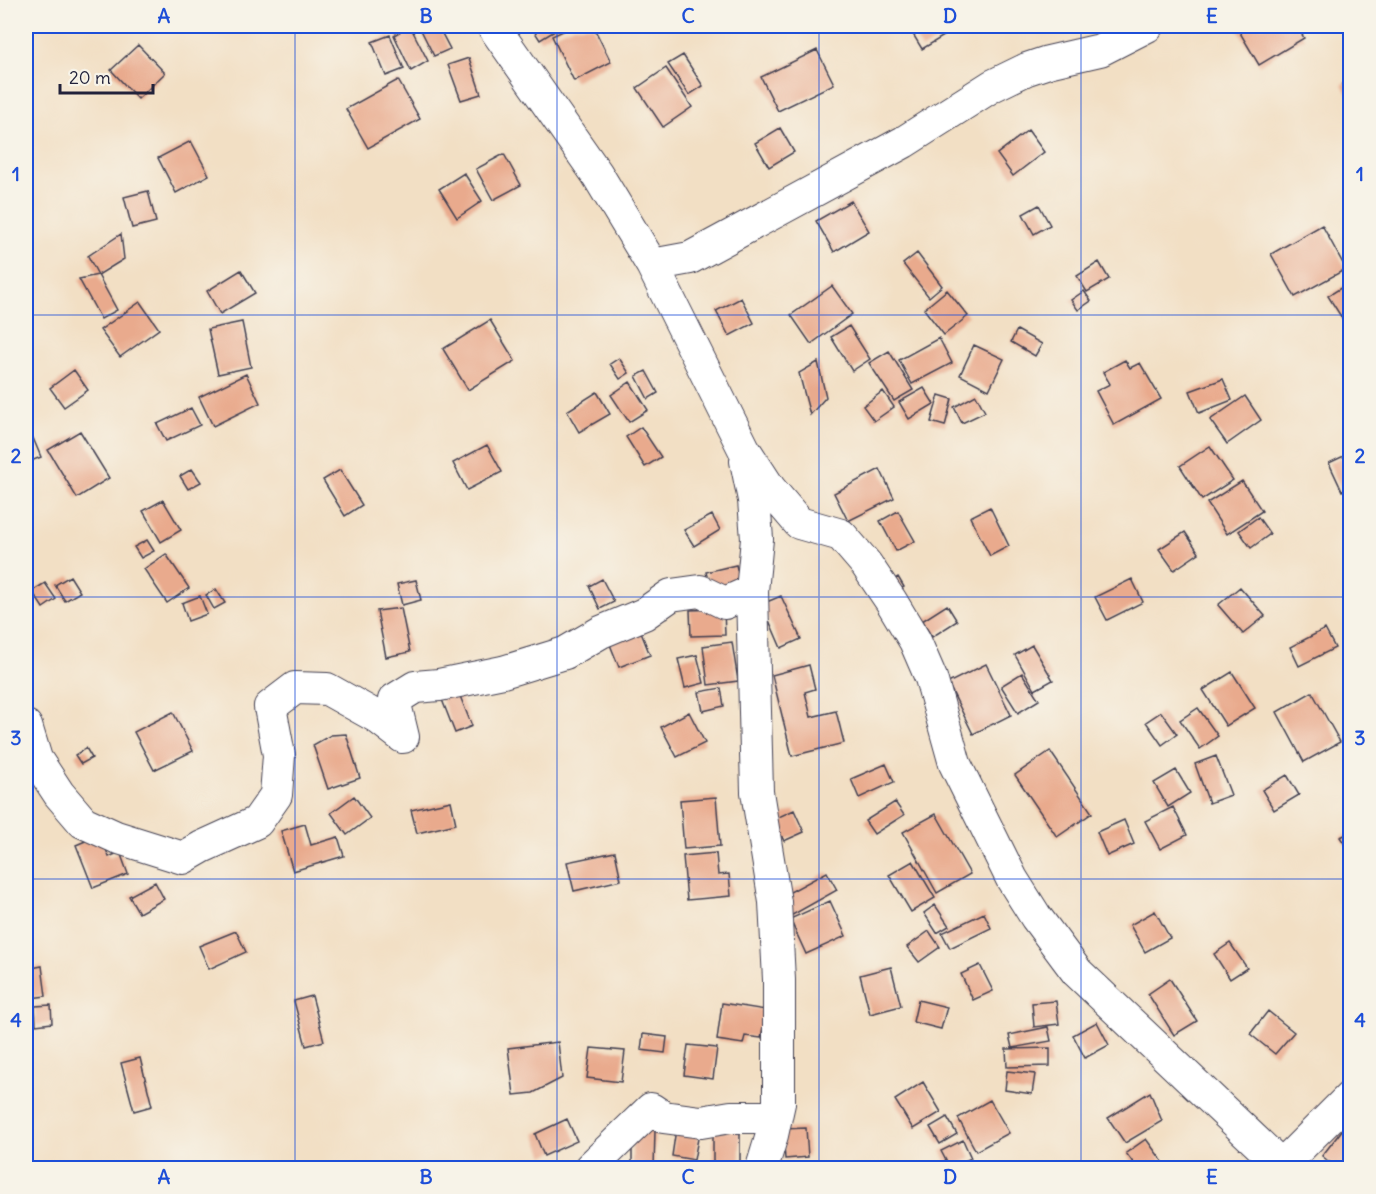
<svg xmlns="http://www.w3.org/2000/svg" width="1376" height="1194" font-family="Delius,sans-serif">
	<rect width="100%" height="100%" fill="#f7f3e8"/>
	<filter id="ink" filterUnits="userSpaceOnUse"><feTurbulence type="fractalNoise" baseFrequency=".0167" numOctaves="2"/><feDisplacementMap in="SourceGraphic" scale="12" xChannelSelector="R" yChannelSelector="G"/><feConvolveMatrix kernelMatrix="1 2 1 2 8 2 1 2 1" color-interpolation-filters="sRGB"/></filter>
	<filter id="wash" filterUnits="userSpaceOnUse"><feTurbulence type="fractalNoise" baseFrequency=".008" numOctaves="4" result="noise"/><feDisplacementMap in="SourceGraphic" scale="24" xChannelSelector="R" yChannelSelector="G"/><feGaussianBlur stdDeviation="1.35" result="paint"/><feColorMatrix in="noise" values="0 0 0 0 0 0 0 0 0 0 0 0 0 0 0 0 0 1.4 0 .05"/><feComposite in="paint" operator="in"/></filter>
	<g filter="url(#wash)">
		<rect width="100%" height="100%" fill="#f2dfc4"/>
		<g id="blocks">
			<path fill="#e9aa8d" d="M410,26L428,61L411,71L394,35Z
				M419,26H438L450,49L434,56Z
				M531,26H563L540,40Z
				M574,26H593L611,62L574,81L552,36Z
				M908,26H951L954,30L922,49Z
				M1236,26H1297L1304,38L1259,65Z
				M390,35L404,69L386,76L372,42Z
				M138,45L165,73L138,99L111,70Z
				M817,50L834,84L778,111L761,77Z
				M683,55L703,86L689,95L668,64Z
				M469,58L481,94L461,100L448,65Z
				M666,68L692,107L663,127L637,88Z
				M1350,79V99L1342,84Z
				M398,80L420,119L368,148L346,109Z
				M780,128L794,152L769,167L755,143Z
				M1028,130L1044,152L1013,176L997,154Z
				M191,141L209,175L176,193L158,158Z
				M504,154L521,185L493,200L476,169Z
				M464,173L482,201L457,218L439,189Z
				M148,191L156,222L132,228L124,197Z
				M851,201L869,231L834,252L816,221Z
				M1039,205L1050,225L1034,234L1023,214Z
				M1322,225L1346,269L1295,297L1271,254Z
				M121,234L124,259L98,275L117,310L101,319L79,279L98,275L88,256Z
				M917,253L942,286L929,297L903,264Z
				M1099,262L1109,279L1087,292L1077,276Z
				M241,270L255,293L220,314L207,291Z
				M1350,282V323L1347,326L1328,296Z
				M832,286L852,314L811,344L791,315Z
				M947,290L968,316L944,335L924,309Z
				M1084,291L1091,301L1078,310L1071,300Z
				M741,298L754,323L729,336L716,311Z
				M140,302L159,329L120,357L100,330Z
				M490,320L515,361L468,390L443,349Z
				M242,322L251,367L218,374L208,329Z
				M849,326L870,359L852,371L831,337Z
				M1017,330L1042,344L1035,356L1011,342Z
				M939,338L952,363L912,384L899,360Z
				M974,345L1004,359L989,390L960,375Z
				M889,351L913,390L894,401L869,363Z
				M619,358L629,373L620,379L610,364Z
				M1125,360L1130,368L1140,363L1161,399L1114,425L1096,391L1110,384L1103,372Z
				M818,362L826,397L810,415L799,373Z
				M74,370L88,390L64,407L50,388Z
				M646,371L658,393L648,399L636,376Z
				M246,374L260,403L213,426L199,397Z
				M1223,379L1232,400L1199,413L1190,391Z
				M630,382L648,410L629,422L611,395Z
				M924,388L934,404L909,419L899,402Z
				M883,391L894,407L874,421L863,406Z
				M597,392L610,414L579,432L567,411Z
				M939,395L952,399L945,426L931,422Z
				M976,395L985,412L962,423L954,407Z
				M1245,396L1261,420L1227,444L1210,420Z
				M191,408L200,425L166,441L157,424Z
				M641,427L661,457L645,467L626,437Z
				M80,431L109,478L77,498L48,450Z
				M33,438L41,457L26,463V442Z
				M487,445L502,472L467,490L453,463Z
				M1210,446L1233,480L1202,500L1180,466Z
				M1350,453V488L1342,491L1329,463Z
				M192,469L201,482L188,489L180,476Z
				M880,469L894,498L848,521L834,493Z
				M340,470L362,505L345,516L323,480Z
				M1242,481L1262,511L1227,534L1207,503Z
				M163,500L181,530L161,542L143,511Z
				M990,507L1009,546L990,556L970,517Z
				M898,511L915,541L896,551L880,521Z
				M712,515L720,530L694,546L684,530Z
				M1258,517L1270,534L1251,548L1239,531Z
				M1185,532L1199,553L1174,570L1159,549Z
				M147,540L154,551L141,558L134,547Z
				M166,554L189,588L167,603L144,569Z
				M736,565L742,589L712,597L706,572Z
				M70,576L80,592L65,601L55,585Z
				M898,577L904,587L887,597L882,587Z
				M602,579L614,602L600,609L589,586Z
				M1132,579L1143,602L1107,620L1095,597Z
				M416,580L421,600L402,605L397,584Z
				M45,583L56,599L43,608L32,591Z
				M1240,587L1265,616L1243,634L1218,605Z
				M216,589L225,603L214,609L206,595Z
				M200,596L207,614L188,621L182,603Z
				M781,596L801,639L781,648L762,604Z
				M947,605L957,621L932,637L922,621Z
				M401,608L410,652L386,657L377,611Z
				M724,609L725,635L691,636L690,610Z
				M636,620L650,655L619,667L605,632Z
				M1325,629L1335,648L1299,666L1290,647Z
				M732,642L738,681L708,685L703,646Z
				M1032,645L1053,680L1035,690L1015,655Z
				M697,655L704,683L685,688L678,659Z
				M986,664L1011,715L973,734L948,683Z
				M809,665L815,689L805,692L811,717L836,711L844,743L792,756L772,675Z
				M1232,672L1255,708L1226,726L1203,690Z
				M1022,673L1039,700L1018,713L1001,686Z
				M456,686L472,726L455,733L439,692Z
				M721,688L724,706L703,711L699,692Z
				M1312,692L1340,742L1304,762L1277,712Z
				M1198,708L1218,736L1200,749L1180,720Z
				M173,712L193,751L154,770L134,732Z
				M689,712L705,743L677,757L661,727Z
				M1161,712L1177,734L1162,745L1146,722Z
				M346,734L360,778L328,789L313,745L331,735Z
				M86,748L92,758L81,764L75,755Z
				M1050,751L1092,813L1057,837L1015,775Z
				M1216,756L1231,795L1209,803L1195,764Z
				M886,764L894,782L859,798L851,779Z
				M1176,770L1190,793L1168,807L1154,783Z
				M1287,775L1299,795L1274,810L1262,790Z
				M354,796L370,818L347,835L331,813Z
				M716,797L720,846L684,849L680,800Z
				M451,801L456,824L417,833L411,810Z
				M895,802L904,815L874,834L865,821Z
				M1173,807L1187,835L1160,849L1145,821Z
				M794,810L804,832L784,841L774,819Z
				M936,814L970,874L937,893L903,832Z
				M1124,820L1134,844L1107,856L1097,832Z
				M305,824L311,845L338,837L344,856L293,871L281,831Z
				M1347,834L1350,844L1346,846L1340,837Z
				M100,835L109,857L120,852L128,874L93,888L76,845Z
				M615,852L621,880L574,891L567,862Z
				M716,853L718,875L729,874L731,896L687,900L683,856Z
				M913,861L935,898L911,912L889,875Z
				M827,872L837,890L787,918L777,899Z
				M155,882L164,899L139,913L129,896Z
				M830,901L846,936L806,954L790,919Z
				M935,905L949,926L937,933L924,913Z
				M1155,911L1170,938L1145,952L1130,925Z
				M984,913L991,928L950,948L942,933Z
				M236,931L246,952L209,969L199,946Z
				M929,931L940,947L919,962L907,947Z
				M1230,943L1247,968L1230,979L1214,954Z
				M980,965L993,991L973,1000L961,974Z
				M42,966L46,996L31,998L27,969Z
				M891,967L901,1006L870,1014L860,975Z
				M1170,979L1197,1021L1174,1035L1148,994Z
				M312,996L324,1041L306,1046L294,1001Z
				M918,1000L947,1007L941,1029L913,1022Z
				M1056,1001L1059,1024L1034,1027L1032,1003Z
				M722,1003L766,1010L761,1038L745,1036L743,1044L717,1040Z
				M51,1005L52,1023L36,1025L35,1006Z
				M1268,1011L1294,1032L1275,1054L1250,1034Z
				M1097,1022L1109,1045L1085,1058L1073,1035Z
				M1048,1027L1051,1041L1012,1048L1009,1035Z
				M643,1034L667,1037L665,1053L641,1050Z
				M558,1042L562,1078L533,1093L514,1095L508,1048Z
				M688,1045L717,1048L713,1079L684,1075Z
				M591,1048L625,1051L621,1082L587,1078Z
				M1050,1048V1066L1007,1067L1006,1049Z
				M140,1058L152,1106L134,1111L121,1063Z
				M1007,1071L1035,1074L1032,1094L1005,1090Z
				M923,1082L941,1112L913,1129L895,1100Z
				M1150,1092L1162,1121L1125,1143L1108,1118Z
				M990,1100L1009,1133L976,1151L958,1118Z
				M947,1117L957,1134L940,1144L930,1127Z
				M567,1119L577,1141L544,1156L535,1134Z
				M1350,1120V1168H1337L1322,1156Z
				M806,1128L808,1157L785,1159L783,1129Z
				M676,1129L699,1133L694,1160L672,1156Z
				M632,1130H655L654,1168H632Z
				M713,1131H740V1165H713Z
				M1146,1139L1163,1162L1154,1168H1137L1126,1153Z
				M963,1140L971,1158L950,1168L941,1151Z"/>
		</g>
	</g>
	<g filter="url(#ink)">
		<use href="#blocks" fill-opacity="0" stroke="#413e50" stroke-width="1.5"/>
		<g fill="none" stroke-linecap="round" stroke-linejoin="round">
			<defs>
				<path id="minor" d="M493,26L597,174L652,265L744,449L770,489L799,523L841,535L866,564L891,601L915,641L931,678L955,764L1012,879L1036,917L1077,972L1284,1168
					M652,265L690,258L904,142L992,86L1027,69L1048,62L1100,50L1147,26
					M746,461L754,500L757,539L752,591L757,792L775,902L779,980V1103L772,1135L762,1168
					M26,726L36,759L59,794L83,822L116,837L183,858L202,847L257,822L276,795L279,755L270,707L295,688L327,689L377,717L403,737L394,700L415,687L439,685L503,672L565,653L601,632L644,614L671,595L700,591L725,603L752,591
					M1281,1166L1350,1097
					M590,1168L651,1109L663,1117L701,1122L731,1117H776"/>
			</defs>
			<use href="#minor" stroke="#413e50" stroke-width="34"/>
			<use href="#minor" stroke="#fff" stroke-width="32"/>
		</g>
	</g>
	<path fill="none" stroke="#1d4ed8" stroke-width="1.5" stroke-opacity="0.55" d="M295,26V1168M557,26V1168M819,26V1168M1081,26V1168M26,315H1350M26,597H1350M26,879H1350"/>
	<rect width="1376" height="1194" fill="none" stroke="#f7f3e8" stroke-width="66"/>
	<path d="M60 84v9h93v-9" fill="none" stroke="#22223b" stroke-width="3"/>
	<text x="69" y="84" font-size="18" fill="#22223b" stroke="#f7f3e8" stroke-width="4.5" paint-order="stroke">20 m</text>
	<rect x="33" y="33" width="1310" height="1128" fill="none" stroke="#1d4ed8" stroke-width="2"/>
	<g font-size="20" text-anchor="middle" font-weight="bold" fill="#1d4ed8">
		<text x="164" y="23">A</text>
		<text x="426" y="23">B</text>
		<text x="688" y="23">C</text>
		<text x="950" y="23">D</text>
		<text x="1212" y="23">E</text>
		<text x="16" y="181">1</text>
		<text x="1360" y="181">1</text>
		<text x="16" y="463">2</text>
		<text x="1360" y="463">2</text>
		<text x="16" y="745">3</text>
		<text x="1360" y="745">3</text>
		<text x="16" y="1027">4</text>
		<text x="1360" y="1027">4</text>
		<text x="164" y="1184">A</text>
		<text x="426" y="1184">B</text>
		<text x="688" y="1184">C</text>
		<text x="950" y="1184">D</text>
		<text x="1212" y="1184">E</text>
	</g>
</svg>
